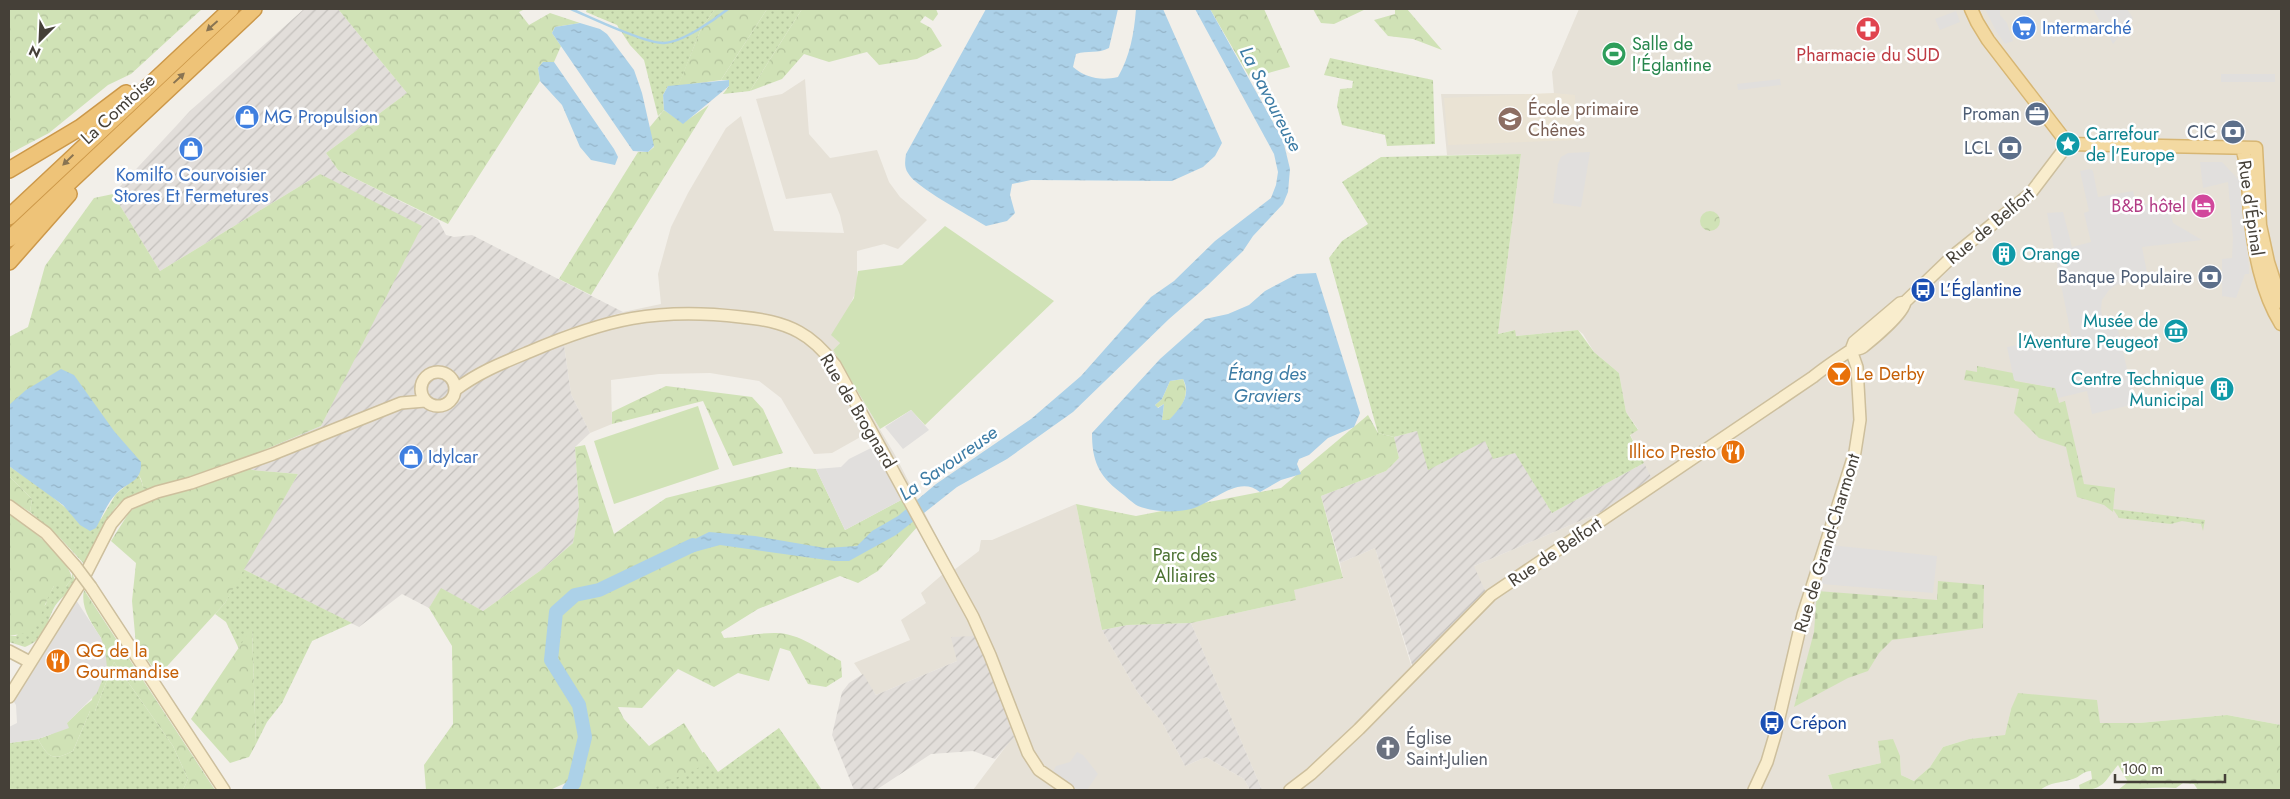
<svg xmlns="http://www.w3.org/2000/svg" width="2290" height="799" font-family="Jost,sans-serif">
	<defs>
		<pattern id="industrial-furrows" width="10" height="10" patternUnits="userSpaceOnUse" patternTransform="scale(1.25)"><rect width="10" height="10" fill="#e2deda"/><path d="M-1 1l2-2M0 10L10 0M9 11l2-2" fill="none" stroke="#c3c0bc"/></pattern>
		<pattern id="grass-dots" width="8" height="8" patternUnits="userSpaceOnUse" patternTransform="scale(1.25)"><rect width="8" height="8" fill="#d0e2b6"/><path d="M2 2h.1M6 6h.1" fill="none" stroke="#b4c39d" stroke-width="1.8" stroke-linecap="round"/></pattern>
		<pattern id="forest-crowns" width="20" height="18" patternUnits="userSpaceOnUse" patternTransform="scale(1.25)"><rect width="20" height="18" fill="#d0e2b6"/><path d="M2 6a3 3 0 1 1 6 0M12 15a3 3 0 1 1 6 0" fill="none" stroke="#b4c39d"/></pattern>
		<pattern id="cemetery-stones" width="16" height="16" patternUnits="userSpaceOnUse" patternTransform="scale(1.25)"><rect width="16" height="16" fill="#d0e2b6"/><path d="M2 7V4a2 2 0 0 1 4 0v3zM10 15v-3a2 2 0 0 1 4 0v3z" fill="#b4c39d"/></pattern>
		<pattern id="water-ripples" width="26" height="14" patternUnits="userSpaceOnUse" patternTransform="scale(1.25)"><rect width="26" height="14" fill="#acd1e8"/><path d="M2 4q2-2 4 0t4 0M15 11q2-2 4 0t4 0" fill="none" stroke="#95b4c8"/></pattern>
	</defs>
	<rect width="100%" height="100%" fill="#f2efe9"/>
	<path fill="#e6e1d7" d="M1579,9H2281V725L2227,715L2139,723H2100L2011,709L2005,736L1969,739L1943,747L1930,767L1914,781L1901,775L1900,756L1881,763L1828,775L1833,790H1262L1191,623L1296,600L1293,590L1343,578L1340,563L1375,548L1412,668L1474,566L1608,509L1652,481L1630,434L1638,429L1626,412L1619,373L1594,352L1583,334L1578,330L1515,336L1514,330L1498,334L1521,154L1447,155L1441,94H1554L1552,72Z
		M805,79L809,134L830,158L877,150L889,182L900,197L927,220L898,249L884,244L857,251V289L847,312L840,343L833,350L895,455L954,570L979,551L981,540H992L1076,504L1102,630L1138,693L1162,722L1185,766L1206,757L1244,779L1250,790H973L1013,737L957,661L876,695L854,663L910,640L901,620L926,603L921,593L943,574L903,499L864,435L832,453L814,454L781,398L759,381L710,373L659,374L611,380L612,424L590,433L571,394L562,331L623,312L661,304L658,274L671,227L688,193L726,128L741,116L774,231L844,233L840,215L831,193L786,199L756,99L782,94Z"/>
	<path fill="url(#industrial-furrows)" d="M304,9H338L407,93L326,153L338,170L438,220L446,235L454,237L472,235L623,312L562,331L571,394L590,433L575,447L579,508L573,543L544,568L483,611L441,589L429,608L402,594L359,627L243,569L298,474L252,470L245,458L321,426L346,375L320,174L160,271L113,194L190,111Z
		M1417,431L1485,441L1515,452L1552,513L1644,463L1653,481L1608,509L1474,566L1486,593L1413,668L1375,548L1340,563L1321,496L1386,471L1399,458L1394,437Z
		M1191,623L1262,790H1250L1244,779L1206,757L1185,766L1162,722L1138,693L1102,630L1128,625Z
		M974,636L984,653L1014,737L995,759L973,751L931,754L876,790H854L832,735L842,692L849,683L863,674L876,695L957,661L951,637Z"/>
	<path fill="#eae3d4" d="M1554,93L1575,95L1576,140L1448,145L1444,98Z"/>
	<path fill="url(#grass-dots)" d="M587,9H715L701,29L678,87L668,86L663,95L664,110L658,116L644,60L630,45L617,25L586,12Z
		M767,9H802L750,91L723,94L729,86V80H721Z
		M1330,58L1433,80L1435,144L1387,146L1385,135L1342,125L1337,106L1340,89L1352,88L1353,81L1324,75Z
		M1521,154L1498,334L1515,330L1516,336L1578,330L1594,352L1619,373L1626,412L1638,430L1630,435L1644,463L1552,513L1515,453L1493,459L1485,441L1428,470L1417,431L1394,437L1378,433L1329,258L1342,241L1368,224L1342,182L1381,157Z
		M9,466L43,489L67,509L101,519L116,494L139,475L145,492C110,494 98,540 86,566L60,538L30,512L32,499L9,476Z
		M2113,509L2205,520L2203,531L2201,524L2182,521L2171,524L2119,518Z
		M243,569L352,623L312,641L282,703L267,722L256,744L252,629L239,649L226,622L215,614L225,603Z
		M72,573L76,582C71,592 61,597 55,606C45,624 47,638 25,647L9,642V636H16L46,604L47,598L54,586H66L72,579Z
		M114,662L173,746L188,779L183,790H9V743L38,739C49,759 53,761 73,751L90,711H95Z
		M779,728L822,790H639L704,752L718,772Z"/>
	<path fill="url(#forest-crowns)" d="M9,9H202L131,74L108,85L49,133L9,154Z
		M338,9H525L519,12L529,25L550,13L580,23L555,27L552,33L561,46L554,62H543L538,68L540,81L448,224L338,170L326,153L407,93Z
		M715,9H767L721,80L678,86L701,29Z
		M802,9H936L938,14L933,21L925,16L920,22L931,28L942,46L917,59L879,65L867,52L829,62L804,54L782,79L750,91Z
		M1210,9H1264L1290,67L1250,78Z
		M1313,9H1366L1334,24L1321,23Z
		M1395,9H1407L1442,50L1413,39L1388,36L1374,20L1395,14Z
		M709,105L591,295L559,279L638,152H648L654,147L649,128L664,110L683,123Z
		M320,174L422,226L321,426L245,458L252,470L298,474L225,603L159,675L136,645L132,601L136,563L111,541L130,511L147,502L141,479L118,438L9,414V337L28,327L45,266L94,198L113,194L160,271Z
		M1700 221a10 10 0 1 1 20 0a10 10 0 1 1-20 0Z
		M1977,366L2013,373L2015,381L2056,388L2059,403L2065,401L2084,484L2115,488L2113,512L2104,505L2077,497L2066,447L2039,438L2014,413L2019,389L1964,380L1966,370L1977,372Z
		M1183,379C1191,397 1181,408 1169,421L1162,420L1164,404L1157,408L1155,405L1162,399L1170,381Z
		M666,386L752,397L763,409L783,453L733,466L703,401L612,424V412Z
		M1368,415L1378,433L1394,437L1399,458L1386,471L1321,496L1343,578L1294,590L1296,600L1191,623L1128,625L1102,630L1076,504L1136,516L1281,488Z
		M585,445L614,534L666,498L790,467L816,469L845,530L903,499L918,526L878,571L858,583L840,576L758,609L721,632L724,638C740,637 757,633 774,633C798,632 820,650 841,661L842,677L826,687L808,684L790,651L780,648L769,681L738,673L714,687L678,669L642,708L618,707L624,719L649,746L684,723L709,763L649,790H577L570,781L550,790H426L424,765L453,724L452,646L429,608L441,588L483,611L544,568L573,543L579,508L575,447Z
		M9,476L32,499L30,512L9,499Z
		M9,514C26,525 70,558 72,579L66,586H54C45,601 42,617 32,632L9,636Z
		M84,590L215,790H183L188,779L173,746L114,662L95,711H90L73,751C53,761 49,759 38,739C64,732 71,716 92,700L101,638C92,624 80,607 84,590Z
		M252,628L256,744L249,757L230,763L191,719Z
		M2018,693L2097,700L2100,723H2139L2227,715L2281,725V790H2198L2194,784L2183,783L2176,788C2156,786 2138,790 2118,790L2128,782L2118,765C2104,782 2104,790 2080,790L2079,785L2092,779L2091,771C2083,771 2080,777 2073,779C2061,783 2050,782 2040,790H1833L1828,775L1881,763L1878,741L1893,739L1900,756L1901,775L1914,781L1930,767L1943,747L1969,739L2005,735L2011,709Z"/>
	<path fill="url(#cemetery-stones)" d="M1938,581L1984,585L1983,628L1892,640L1879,653L1868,671L1848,678L1794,707L1814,632L1817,591L1937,600Z"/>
	<path fill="#d0e2b6" d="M945,226L1054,301L925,425L911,410L880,429L833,350L840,343L831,335L854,298L858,271L902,265Z
		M698,406L719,469L614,504L594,441Z"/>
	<path fill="#e1dfdd" d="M1985,9H2000V15L2007,23L2013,41L2005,44L1996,31Z
		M2093,9H2127L2133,18L2113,44Z
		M1956,11L1960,22L1940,30L1935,19Z
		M2221,74H2275V82H2221Z
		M1780,79L1781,85L1738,90L1737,84Z
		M1590,152L1581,207L1553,203L1558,164L1561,157L1568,153Z
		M2200,162H2222L2239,180L2249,267V274H2245L2236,298L2222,296V259L2232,258L2233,238L2228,182L2203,188Z
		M2090,169L2093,171L2098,197L2133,191L2137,206L2168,201L2173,223L2202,240L2142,247L2148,278L2116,285L2109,290L2102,300L2101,308L2104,328L2117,325L2135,404L2092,414L2087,391L2058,398L2055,388L2014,380L2007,347L2023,344L2041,346L2072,340L2047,213L2063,212L2072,247L2091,242L2084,213L2089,211L2080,171Z
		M911,410L929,430L903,449L885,427Z
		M871,448L903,499L845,530L816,469L841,467L849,459Z
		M1829,545L1937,556L1933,593L1821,584Z
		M76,600L101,638L105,649L107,668L97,693L67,723L69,728L38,739L9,743V727L17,723L16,705L14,702H11Z
		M1077,752L1083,755L1098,774L1087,790H1068L1049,779L1056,766L1070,762Z"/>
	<path fill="url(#water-ripples)" fill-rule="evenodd" d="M986,9H1118L1109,48C1098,54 1088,50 1076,54L1073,67C1086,78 1101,81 1118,77C1130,56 1134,34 1136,9H1163L1222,143L1215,156L1203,167L1172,181L1031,180L1012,184L1010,195L1015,213L1007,221L986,226C970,216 915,187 908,173C904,167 905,161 906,154Z
		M1195,9H1210L1283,140L1290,169L1288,192L1283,204L1253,236L1243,251L1207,286L1169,319L1073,412L1007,459L957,487L896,535L849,561H834L720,545L676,557L677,548L709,532L755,536L825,548L857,546L872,531L898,516L936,484L1031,419L1081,376L1151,297L1174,281L1215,241L1271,198L1276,185L1278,172L1274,154Z
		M580,23L600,29L607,34L634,70L642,93L654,146L648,152L633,151L552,33L555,27Z
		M543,62H554L614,149L618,157L615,165L591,160L580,147L562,105L540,81L538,68Z
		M729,80V86L683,124L664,110L663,95L668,86Z
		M1316,273L1360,413L1354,427L1328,438L1309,455L1299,459L1297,464L1301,474L1281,480L1260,492C1238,474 1213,503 1191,509C1175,513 1153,512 1138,506C1132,503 1126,496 1120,492C1098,475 1092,460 1092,433L1160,359L1205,319L1228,314L1249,305L1265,291L1297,274ZM1183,379C1192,396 1180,408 1169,420H1162L1164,404L1158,408L1155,405L1162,399L1170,381Z
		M61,369L74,375L114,431L141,462C142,483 128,481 116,494C107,503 102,517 96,528L90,531L80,525L63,505L9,466V405L26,390Z"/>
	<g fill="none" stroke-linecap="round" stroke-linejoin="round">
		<path stroke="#acd1e8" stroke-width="2.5" d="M571,9C590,17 646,44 664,43C683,42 714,20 728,9"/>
		<path stroke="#acd1e8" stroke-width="14" d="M569,790L574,783L585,737L579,705L551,660L556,612L575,595L599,590L693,545"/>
		<defs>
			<path id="secondary" d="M1851,350L1854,342L1900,303L1905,302
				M421 389a17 17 0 1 1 34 0a17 17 0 1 1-34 0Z
				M455,390C479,372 502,363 529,352C606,319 657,307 741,317C761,319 781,322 799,332C814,340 825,352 835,365L973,617L990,655L1028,753L1039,770L1068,790
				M9,506L46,533L76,567
				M91,587L224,790
				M9,651L30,662
				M9,697L84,577L111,524L128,504L157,492L191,483L273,454L401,403L425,401
				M1290,790L1311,774L1359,729L1491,595L1813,377C1824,368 1836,360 1848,352C1853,349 1859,350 1863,347C1873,339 1904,313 1905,302L1954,255L2030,194L2068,144
				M1754,790L1767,762L1775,735L1803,615L1855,452L1860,420L1857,367L1851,350"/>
			<path id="primary" d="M1971,9L1977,22L1988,40L2068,144
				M2068,144L2256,148L2260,225L2268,262L2281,302
				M2242,148C2249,169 2248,191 2250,213C2254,250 2261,292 2281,324"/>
			<path id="highway" d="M9,170L81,127L126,93
				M9,217L231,9
				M9,239L254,9
				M9,262L69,194"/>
		</defs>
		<use href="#secondary" stroke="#cdbf9d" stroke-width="14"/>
		<use href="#primary" stroke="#d7b673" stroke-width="15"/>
		<use href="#highway" stroke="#cc9849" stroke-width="18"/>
		<use href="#secondary" stroke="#f9edcd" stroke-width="11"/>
		<use href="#primary" stroke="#f3d9a1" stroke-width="12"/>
		<use href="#highway" stroke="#eec378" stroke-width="15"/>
		<defs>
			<path id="secondary-bridge" d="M76,567L91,587"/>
		</defs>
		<use href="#secondary-bridge" stroke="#cdbf9d" stroke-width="14" stroke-linecap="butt"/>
		<use href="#secondary-bridge" stroke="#f9edcd" stroke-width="11"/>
	</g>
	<defs><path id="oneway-solid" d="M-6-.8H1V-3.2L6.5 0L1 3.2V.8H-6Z" transform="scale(1.25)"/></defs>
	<g fill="#897452">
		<use href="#oneway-solid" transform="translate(212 26) rotate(138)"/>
		<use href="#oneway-solid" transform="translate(179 78) rotate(-43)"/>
		<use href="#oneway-solid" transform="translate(68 160) rotate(136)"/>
	</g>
	<defs>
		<symbol id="supermarket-disc" viewBox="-11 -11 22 22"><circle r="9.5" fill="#3f7fe0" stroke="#fff"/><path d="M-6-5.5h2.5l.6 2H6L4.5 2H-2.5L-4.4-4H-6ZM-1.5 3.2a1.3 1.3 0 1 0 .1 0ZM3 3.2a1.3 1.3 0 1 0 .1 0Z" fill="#fff"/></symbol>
		<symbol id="pharmacy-disc" viewBox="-11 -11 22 22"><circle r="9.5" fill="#e0444e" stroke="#fff"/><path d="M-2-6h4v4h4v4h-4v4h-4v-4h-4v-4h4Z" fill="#fff"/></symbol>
		<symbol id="stadium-disc" viewBox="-11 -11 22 22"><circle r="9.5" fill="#2e9e5b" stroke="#fff"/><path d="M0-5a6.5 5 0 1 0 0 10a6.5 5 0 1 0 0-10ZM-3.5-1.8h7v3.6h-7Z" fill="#fff"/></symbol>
		<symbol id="office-disc" viewBox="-11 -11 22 22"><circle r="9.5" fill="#5c6f8a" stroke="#fff"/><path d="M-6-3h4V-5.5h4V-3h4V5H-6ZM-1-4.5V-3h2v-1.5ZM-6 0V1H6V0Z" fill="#fff"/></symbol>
		<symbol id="shop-disc" viewBox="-11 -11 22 22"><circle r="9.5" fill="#3f7fe0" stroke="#fff"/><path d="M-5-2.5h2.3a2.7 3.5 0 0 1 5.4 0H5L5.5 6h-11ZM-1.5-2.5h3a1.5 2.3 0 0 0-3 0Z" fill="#fff"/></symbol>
		<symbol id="school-disc" viewBox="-11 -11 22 22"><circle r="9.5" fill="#8d6e63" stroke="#fff"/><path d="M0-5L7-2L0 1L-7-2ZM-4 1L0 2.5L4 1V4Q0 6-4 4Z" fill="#fff"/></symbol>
		<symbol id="bank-disc" viewBox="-11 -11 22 22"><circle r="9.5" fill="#5c6f8a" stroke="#fff"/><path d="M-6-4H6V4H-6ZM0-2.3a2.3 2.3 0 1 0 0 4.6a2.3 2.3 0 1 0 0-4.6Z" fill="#fff"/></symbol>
		<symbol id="sight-disc" viewBox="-11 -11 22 22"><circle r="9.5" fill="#0f9aa8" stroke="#fff"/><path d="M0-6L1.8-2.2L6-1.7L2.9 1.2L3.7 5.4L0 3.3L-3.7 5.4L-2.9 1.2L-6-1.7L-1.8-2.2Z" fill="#fff"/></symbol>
		<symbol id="hotel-disc" viewBox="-11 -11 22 22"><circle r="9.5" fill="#d1479c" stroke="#fff"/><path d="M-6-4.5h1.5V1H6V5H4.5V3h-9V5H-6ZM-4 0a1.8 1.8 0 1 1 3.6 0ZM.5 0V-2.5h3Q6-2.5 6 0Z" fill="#fff"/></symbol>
		<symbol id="building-disc" viewBox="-11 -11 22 22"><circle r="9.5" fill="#0f9aa8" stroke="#fff"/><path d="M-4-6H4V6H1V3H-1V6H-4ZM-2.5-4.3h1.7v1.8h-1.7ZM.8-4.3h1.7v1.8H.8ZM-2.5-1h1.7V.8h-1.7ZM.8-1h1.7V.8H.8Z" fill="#fff"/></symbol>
		<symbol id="bus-disc" viewBox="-11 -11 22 22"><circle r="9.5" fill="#1a4fb4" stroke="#fff"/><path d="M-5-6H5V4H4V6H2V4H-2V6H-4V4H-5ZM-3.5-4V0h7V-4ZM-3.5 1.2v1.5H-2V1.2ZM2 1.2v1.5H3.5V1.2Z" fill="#fff"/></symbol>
		<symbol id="museum-disc" viewBox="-11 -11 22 22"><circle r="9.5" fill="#0f9aa8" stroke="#fff"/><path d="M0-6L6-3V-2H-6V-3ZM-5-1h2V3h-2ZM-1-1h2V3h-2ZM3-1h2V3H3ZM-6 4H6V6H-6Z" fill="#fff"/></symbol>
		<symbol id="bar-disc" viewBox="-11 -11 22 22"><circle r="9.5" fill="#e8710a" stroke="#fff"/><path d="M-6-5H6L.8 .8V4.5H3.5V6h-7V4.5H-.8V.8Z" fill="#fff"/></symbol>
		<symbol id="restaurant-disc" viewBox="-11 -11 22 22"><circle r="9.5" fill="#e8710a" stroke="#fff"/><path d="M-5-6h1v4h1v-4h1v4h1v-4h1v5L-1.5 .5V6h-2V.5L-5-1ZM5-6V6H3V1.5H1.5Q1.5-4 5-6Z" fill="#fff"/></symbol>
		<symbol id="church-disc" viewBox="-11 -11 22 22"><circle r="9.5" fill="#6b7280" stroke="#fff"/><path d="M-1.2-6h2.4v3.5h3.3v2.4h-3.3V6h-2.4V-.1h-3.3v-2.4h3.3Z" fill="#fff"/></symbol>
	</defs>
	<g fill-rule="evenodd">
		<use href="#supermarket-disc" x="2010" y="14" width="28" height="28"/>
		<use href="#pharmacy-disc" x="1854" y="15" width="28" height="28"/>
		<use href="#stadium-disc" x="1600" y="40" width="28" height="28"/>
		<use href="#office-disc" x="2023" y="100" width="28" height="28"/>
		<use href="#shop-disc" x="233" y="103" width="28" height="28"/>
		<use href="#school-disc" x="1496" y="105" width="28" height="28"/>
		<use href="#bank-disc" x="2219" y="118" width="28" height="28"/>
		<use href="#sight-disc" x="2054" y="130" width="28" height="28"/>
		<use href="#bank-disc" x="1996" y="134" width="28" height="28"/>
		<use href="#shop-disc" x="177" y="135" width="28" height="28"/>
		<use href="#hotel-disc" x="2189" y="192" width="28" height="28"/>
		<use href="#building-disc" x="1990" y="240" width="28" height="28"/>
		<use href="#bank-disc" x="2196" y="263" width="28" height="28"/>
		<use href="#bus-disc" x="1909" y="276" width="28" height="28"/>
		<use href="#museum-disc" x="2162" y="317" width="28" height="28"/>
		<use href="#bar-disc" x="1825" y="360" width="28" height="28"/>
		<use href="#building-disc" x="2208" y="375" width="28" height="28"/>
		<use href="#restaurant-disc" x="1719" y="438" width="28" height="28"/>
		<use href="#shop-disc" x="397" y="443" width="28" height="28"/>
		<use href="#restaurant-disc" x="44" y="647" width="28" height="28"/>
		<use href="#bus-disc" x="1758" y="709" width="28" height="28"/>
		<use href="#church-disc" x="1374" y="734" width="28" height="28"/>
	</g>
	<g text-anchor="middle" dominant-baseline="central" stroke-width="5" stroke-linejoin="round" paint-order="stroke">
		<g font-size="18" fill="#366cbe" stroke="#fff" text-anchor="start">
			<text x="2042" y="28">Intermarché</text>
			<text x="264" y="117">MG Propulsion</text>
			<text x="191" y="175" text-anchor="middle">Komilfo Courvoisier<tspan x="191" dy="21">Stores Et Fermetures</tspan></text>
			<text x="428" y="457">Idylcar</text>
		</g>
		<g font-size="18" fill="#27864d" stroke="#fff" text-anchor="start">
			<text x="1632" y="44">Salle de<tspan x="1632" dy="21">l'Églantine</tspan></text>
		</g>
		<g font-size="18" fill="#be3a42" stroke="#fff">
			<text x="1868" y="55">Pharmacie du SUD</text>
		</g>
		<g font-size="18" fill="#454038" stroke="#fff">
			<text transform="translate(118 109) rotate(-43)">La Comtoise</text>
			<text transform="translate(2251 208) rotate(82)">Rue d'Épinal</text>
			<text transform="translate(1990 226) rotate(-40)">Rue de Belfort</text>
			<text transform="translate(858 411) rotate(59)">Rue de Brognard</text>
			<text transform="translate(1827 543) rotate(-73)">Rue de Grand-Charmont</text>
			<text transform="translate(1555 552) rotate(-34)">Rue de Belfort</text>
		</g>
		<g font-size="18" fill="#785e54" stroke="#fff" text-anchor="start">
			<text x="1528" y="109">École primaire<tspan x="1528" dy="21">Chênes</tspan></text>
		</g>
		<g font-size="18" fill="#4e5e75" stroke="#fff" text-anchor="end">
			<text x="2020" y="114">Proman</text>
			<text x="2216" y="132">CIC</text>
			<text x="1992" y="148">LCL</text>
			<text x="2192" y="277">Banque Populaire</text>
		</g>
		<g font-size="18" fill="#0d838f" stroke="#fff" text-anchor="start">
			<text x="2086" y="134">Carrefour<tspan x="2086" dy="21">de l'Europe</tspan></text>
			<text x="2022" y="254">Orange</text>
			<text x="2158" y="321" text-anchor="end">Musée de<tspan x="2158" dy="21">l'Aventure Peugeot</tspan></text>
			<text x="2204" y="379" text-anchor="end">Centre Technique<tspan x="2204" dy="21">Municipal</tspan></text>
		</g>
		<g font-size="18" fill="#b23c85" stroke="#fff" text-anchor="end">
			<text x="2186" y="206">B&amp;B hôtel</text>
		</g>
		<g font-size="18" fill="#164399" stroke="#fff" text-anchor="start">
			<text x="1940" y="290">L’Églantine</text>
			<text x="1790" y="723">Crépon</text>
		</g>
		<g font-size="18" fill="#c56008" stroke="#fff" text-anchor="start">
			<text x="1856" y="374">Le Derby</text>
			<text x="1716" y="452" text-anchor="end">Illico Presto</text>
			<text x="76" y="651">QG de la<tspan x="76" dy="21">Gourmandise</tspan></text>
		</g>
		<g font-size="18" fill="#4b7131" stroke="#fff">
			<text x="1185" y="555">Parc des<tspan x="1185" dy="21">Alliaires</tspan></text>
		</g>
		<g font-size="18" fill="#5b616d" stroke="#fff" text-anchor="start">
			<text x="1406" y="738">Église<tspan x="1406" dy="21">Saint-Julien</tspan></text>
		</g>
		<g font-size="19" font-style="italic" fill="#3d7ca5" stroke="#fff">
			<text transform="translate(1271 99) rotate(63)">La Savoureuse</text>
			<text x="1267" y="373">Étang des<tspan x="1267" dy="22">Graviers</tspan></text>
			<text transform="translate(948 463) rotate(-35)">La Savoureuse</text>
		</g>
	</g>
	<rect width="2290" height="799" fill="none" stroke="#454038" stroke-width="20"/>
	<g transform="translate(40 40) rotate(204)" stroke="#ffffff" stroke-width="4" paint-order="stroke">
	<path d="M0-4L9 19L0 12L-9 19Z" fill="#454038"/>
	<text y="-8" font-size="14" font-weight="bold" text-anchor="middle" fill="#454038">N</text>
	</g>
	<path d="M2115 774v8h110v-8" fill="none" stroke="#454038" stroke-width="2.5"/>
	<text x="2122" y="774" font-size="15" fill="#454038" stroke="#ffffff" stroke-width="4" paint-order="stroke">100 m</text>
</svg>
